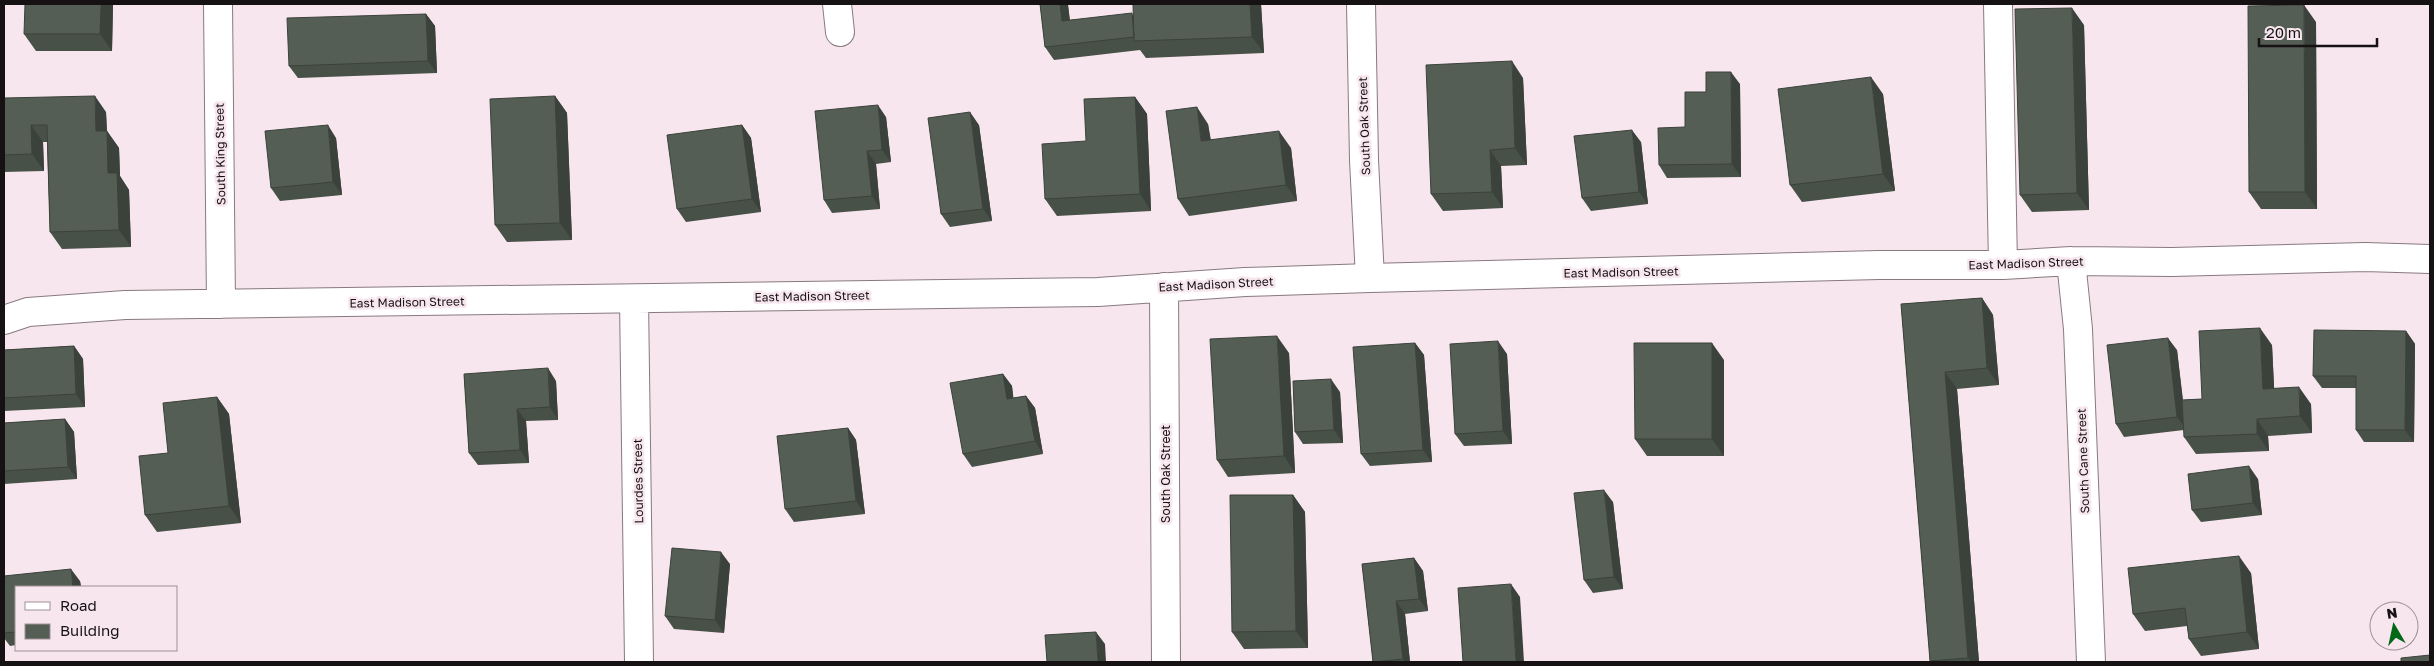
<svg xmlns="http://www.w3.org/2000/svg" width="2434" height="666" font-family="'Golos Text',sans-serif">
	<rect width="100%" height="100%" fill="#f7e6ee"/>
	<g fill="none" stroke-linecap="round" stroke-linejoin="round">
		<defs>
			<path id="minor" d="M218,4L221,304
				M837,4L840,32
				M1361,4L1364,160L1370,278
				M1998,4L2003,265
				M2071,261L2078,329L2091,662
				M1164,287L1166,662
				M634,299L639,662
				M4,320L28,312L125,305L1098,292L1245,282L1370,278L1879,265H2003L2071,261L2172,262L2365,257L2430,259"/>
		</defs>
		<use href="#minor" stroke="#887980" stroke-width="30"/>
		<use href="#minor" stroke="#fff" stroke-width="28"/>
	</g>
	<path fill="#485148" d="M113,4L112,51H36L24,34Z
		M1040,4H1067L1068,5L1070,20L1261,4L1264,53L1146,58L1140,50L1054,60L1045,47Z
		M426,14L435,26L437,73L298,78L289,66Z
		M2316,22L2317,209H2261L2249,192Z
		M2084,25L2089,210L2032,212L2020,195Z
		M1523,78L1527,165L1501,166L1503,208L1443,211L1431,194Z
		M1740,84L1741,177L1667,178L1659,165L1685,127L1706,92Z
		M1883,94L1895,191L1802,202L1790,185Z
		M555,96L567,113L572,240L507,242L495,225Z
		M1135,97L1147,114L1151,211L1057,216L1045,199L1086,141Z
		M4,98L106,112L107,131L119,148L120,176L129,190L131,247L62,249L50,232L47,142H43L44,171L4,172Z
		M886,117L891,162L876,164L880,209L832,213L824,200Z
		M1208,124L1211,140L1291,148L1297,201L1189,216L1178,199Z
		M742,125L751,138L761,212L686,222L677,209Z
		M979,125L992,221L950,227L941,214Z
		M336,138L342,195L280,201L271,188Z
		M1641,142L1648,204L1591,211L1582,198Z
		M1982,298L1993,315L1999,385L1957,389L1979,662H1931L1930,661L1901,304Z
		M2406,331L2415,344L2414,442H2364L2356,430V388H2322L2313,376Z
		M1415,343L1424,355L1432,462L1370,466L1361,454Z
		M2272,345L2274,388L2311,404L2312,433L2268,436L2269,451L2196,454L2184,437V430L2124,437L2116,424L2177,350L2183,400L2202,399Z
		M74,346L83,359L85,407L4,411V350Z
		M1289,353L1295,473L1228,477L1217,460Z
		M1507,354L1512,444L1464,446L1455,434Z
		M1724,360V456H1647L1635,439Z
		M464,374L556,381L558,420L526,421L529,463L478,465L469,453Z
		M1003,374L1012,386L1013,398L1026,396L1035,408L1043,454L972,467L963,454Z
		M1340,392L1343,443L1303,444L1295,432Z
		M217,397L229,414L241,523L157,532L145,515L168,453Z
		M65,419L74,432L77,479L4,484V423Z
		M848,428L856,440L865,514L794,522L785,509Z
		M2258,479L2262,515L2201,522L2192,510Z
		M1293,495L1305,512L1308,648L1244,649L1232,632Z
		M1613,502L1623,589L1593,593L1584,580Z
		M1414,558L1423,571L1428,611L1405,614L1410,662H1373L1362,564Z
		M730,564L724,633L674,629L665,616Z
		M2251,573L2259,649L2201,656L2189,639L2187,626L2145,631L2133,614Z
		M4,576L80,581L81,587H16V645L10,646L4,638Z"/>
	<path fill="#3b423b" d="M101,4H113L112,51L100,34Z
		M1060,4H1067L1068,5L1071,34L1062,21Z
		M1250,4H1261L1264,53L1252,37Z
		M2304,5L2316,22L2317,209L2305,192Z
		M2072,8L2084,25L2089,210L2077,193Z
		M426,14L435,26L437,73L428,61Z
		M1512,61L1523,78L1527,165L1515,148Z
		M1731,72L1740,84L1741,177L1732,164Z
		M1871,77L1883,94L1895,191L1883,174Z
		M95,96L106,112L107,136V131L119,148L120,176L129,190L131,247L119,230L108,173L96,131Z
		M555,96L567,113L572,240L560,223Z
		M1135,97L1147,114L1151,211L1140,194Z
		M878,105L886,117L891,162L882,150Z
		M1197,107L1208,124L1213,158L1201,141Z
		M970,112L979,125L992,221L983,209Z
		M31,125L43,142L44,171L32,154Z
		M328,125L336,138L342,195L333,182Z
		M742,125L751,138L761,212L752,199Z
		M1632,130L1641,142L1648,204L1639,192Z
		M1279,131L1291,148L1297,201L1286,185Z
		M1490,150L1501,166L1503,208L1492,192Z
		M867,151L876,164L880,209L872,196Z
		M1982,298L1993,315L1999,385L1987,368Z
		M2260,328L2272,345L2275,406L2263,389Z
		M2406,331L2415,344L2414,442L2405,430Z
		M1277,336L1289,353L1295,473L1284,456Z
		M2168,338L2177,350L2186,429L2177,417Z
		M1498,341L1507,354L1512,444L1503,431Z
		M1415,343L1424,355L1432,462L1423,450Z
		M1712,343L1724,360V456L1712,439Z
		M74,346L83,359L85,407L76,394Z
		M548,368L556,381L558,420L550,407Z
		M1945,372L1957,389L1979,662H1971L1968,658Z
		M1003,374L1012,386L1015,411L1007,399Z
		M1331,379L1340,392L1343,443L1334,430Z
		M2299,387L2311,404L2312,433L2300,416Z
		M1026,396L1035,408L1043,454L1035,441Z
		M217,397L229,414L241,523L229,506Z
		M517,409L526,421L529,463L520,450Z
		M65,419L74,432L77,479L68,467Z
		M2257,419L2268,436L2269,451L2257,434Z
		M848,428L856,440L865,514L856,501Z
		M2249,466L2258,479L2262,515L2253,503Z
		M1604,490L1613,502L1623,589L1614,577Z
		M1293,495L1305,512L1308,648L1296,631Z
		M721,552L730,564L724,633L715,620Z
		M2239,556L2251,573L2259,649L2247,632Z
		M1414,558L1423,571L1428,611L1419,599Z
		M71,569L80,581L81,587H73Z
		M1511,584L1520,597L1524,662H1516Z
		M1396,601L1405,614L1410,662H1405L1403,659Z
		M1096,632L1105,644L1106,662H1098Z"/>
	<path fill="#545e54" stroke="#3b423b" d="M25,4H101L100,34H24Z
		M1040,4H1060L1062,21L1132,13L1134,37L1045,47Z
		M1133,4H1250L1252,37L1134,41Z
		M2304,5L2305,192H2249L2248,6Z
		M2072,8L2077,193L2020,195L2015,9Z
		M426,14L428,61L289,66L287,18Z
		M1512,61L1515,148L1490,150L1492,192L1431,194L1426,65Z
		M1706,72H1731L1732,164L1659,165L1658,128L1685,127V92H1706Z
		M1871,77L1883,174L1790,185L1778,89Z
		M95,96L96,131H107L108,173H117L119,230L50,232L47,125H31L32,154L4,155V98Z
		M555,96L560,223L495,225L490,99Z
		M1135,97L1140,194L1045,199L1042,144L1086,141L1084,99Z
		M878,105L882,150L867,151L872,196L824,200L815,111Z
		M1197,107L1201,141L1279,131L1286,185L1178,199L1166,111Z
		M970,112L983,209L941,214L928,118Z
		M328,125L333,182L271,188L265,131Z
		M742,125L752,199L677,209L667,135Z
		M1632,130L1639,192L1582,198L1574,136Z
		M1982,298L1987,368L1945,372L1968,658L1930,661L1901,304Z
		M2260,328L2263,389L2299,387L2300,416L2257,419V434L2184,437L2182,400L2202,399L2199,331Z
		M2314,330L2406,331L2405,430H2356V376H2313Z
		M1277,336L1284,456L1217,460L1210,339Z
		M2168,338L2177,417L2116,424L2107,345Z
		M1498,341L1503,431L1455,434L1450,344Z
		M1415,343L1423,450L1361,454L1353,347Z
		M1634,343H1712V439H1635Z
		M74,346L76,394L4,398V350Z
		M548,368L550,407L517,409L520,450L469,453L464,374Z
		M1003,374L1007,399L1026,396L1035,441L963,454L950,383Z
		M1331,379L1334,430L1295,432L1293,381Z
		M217,397L229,506L145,515L139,456L168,453L163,403Z
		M65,419L68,467L4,471V423Z
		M848,428L856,501L785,509L777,436Z
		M2249,466L2253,503L2192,510L2188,474Z
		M1604,490L1614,577L1584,580L1574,493Z
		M1230,495H1293L1296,631L1232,632Z
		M672,548L721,552L715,620L665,616Z
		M2239,556L2247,632L2189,639L2185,608L2133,614L2128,568Z
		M1414,558L1419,599L1396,601L1403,659L1373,662L1362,564Z
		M71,569L73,587H16V632L4,633V576Z
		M1511,584L1516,662H1463L1458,588Z
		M1096,632L1098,662H1047L1045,635Z
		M2430,655V662H2401V658Z"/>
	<g text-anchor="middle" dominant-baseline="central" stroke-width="5" stroke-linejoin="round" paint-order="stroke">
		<g font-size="12" fill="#161113" stroke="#f7e6ee">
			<text transform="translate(1364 126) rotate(-92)">South Oak Street</text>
			<text transform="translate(220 154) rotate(-91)">South King Street</text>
			<text transform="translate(2026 263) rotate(-2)">East Madison Street</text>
			<text transform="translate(1621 272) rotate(-1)">East Madison Street</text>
			<text transform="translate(1216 284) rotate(-3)">East Madison Street</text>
			<text transform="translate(812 296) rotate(-1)">East Madison Street</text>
			<text transform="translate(407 302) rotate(-1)">East Madison Street</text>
			<text transform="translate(2083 461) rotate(-92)">South Cane Street</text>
			<text transform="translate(1165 474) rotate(-90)">South Oak Street</text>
			<text transform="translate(638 481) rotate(-91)">Lourdes Street</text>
		</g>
	</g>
	<rect width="2434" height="666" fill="none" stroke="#161113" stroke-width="10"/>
	<rect x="15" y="586" width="162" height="65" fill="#f7e6ee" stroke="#9d9196"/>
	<rect x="25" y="602" width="25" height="8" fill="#ffffff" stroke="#9d9196"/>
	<text x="60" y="611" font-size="15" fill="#161113">Road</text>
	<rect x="25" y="624" width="25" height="15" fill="#545e54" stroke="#9d9196"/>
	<text x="60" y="636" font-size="15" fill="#161113">Building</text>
	<g transform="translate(2394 626) rotate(351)"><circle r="24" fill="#f7e6ee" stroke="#9d9196"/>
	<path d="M0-4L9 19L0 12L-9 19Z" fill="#016916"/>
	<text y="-8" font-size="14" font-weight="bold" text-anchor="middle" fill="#161113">N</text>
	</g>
	<path d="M2259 38v8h118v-8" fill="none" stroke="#161113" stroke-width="2.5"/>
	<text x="2266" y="38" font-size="15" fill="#161113" stroke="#f7e6ee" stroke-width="4" paint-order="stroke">20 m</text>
</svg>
